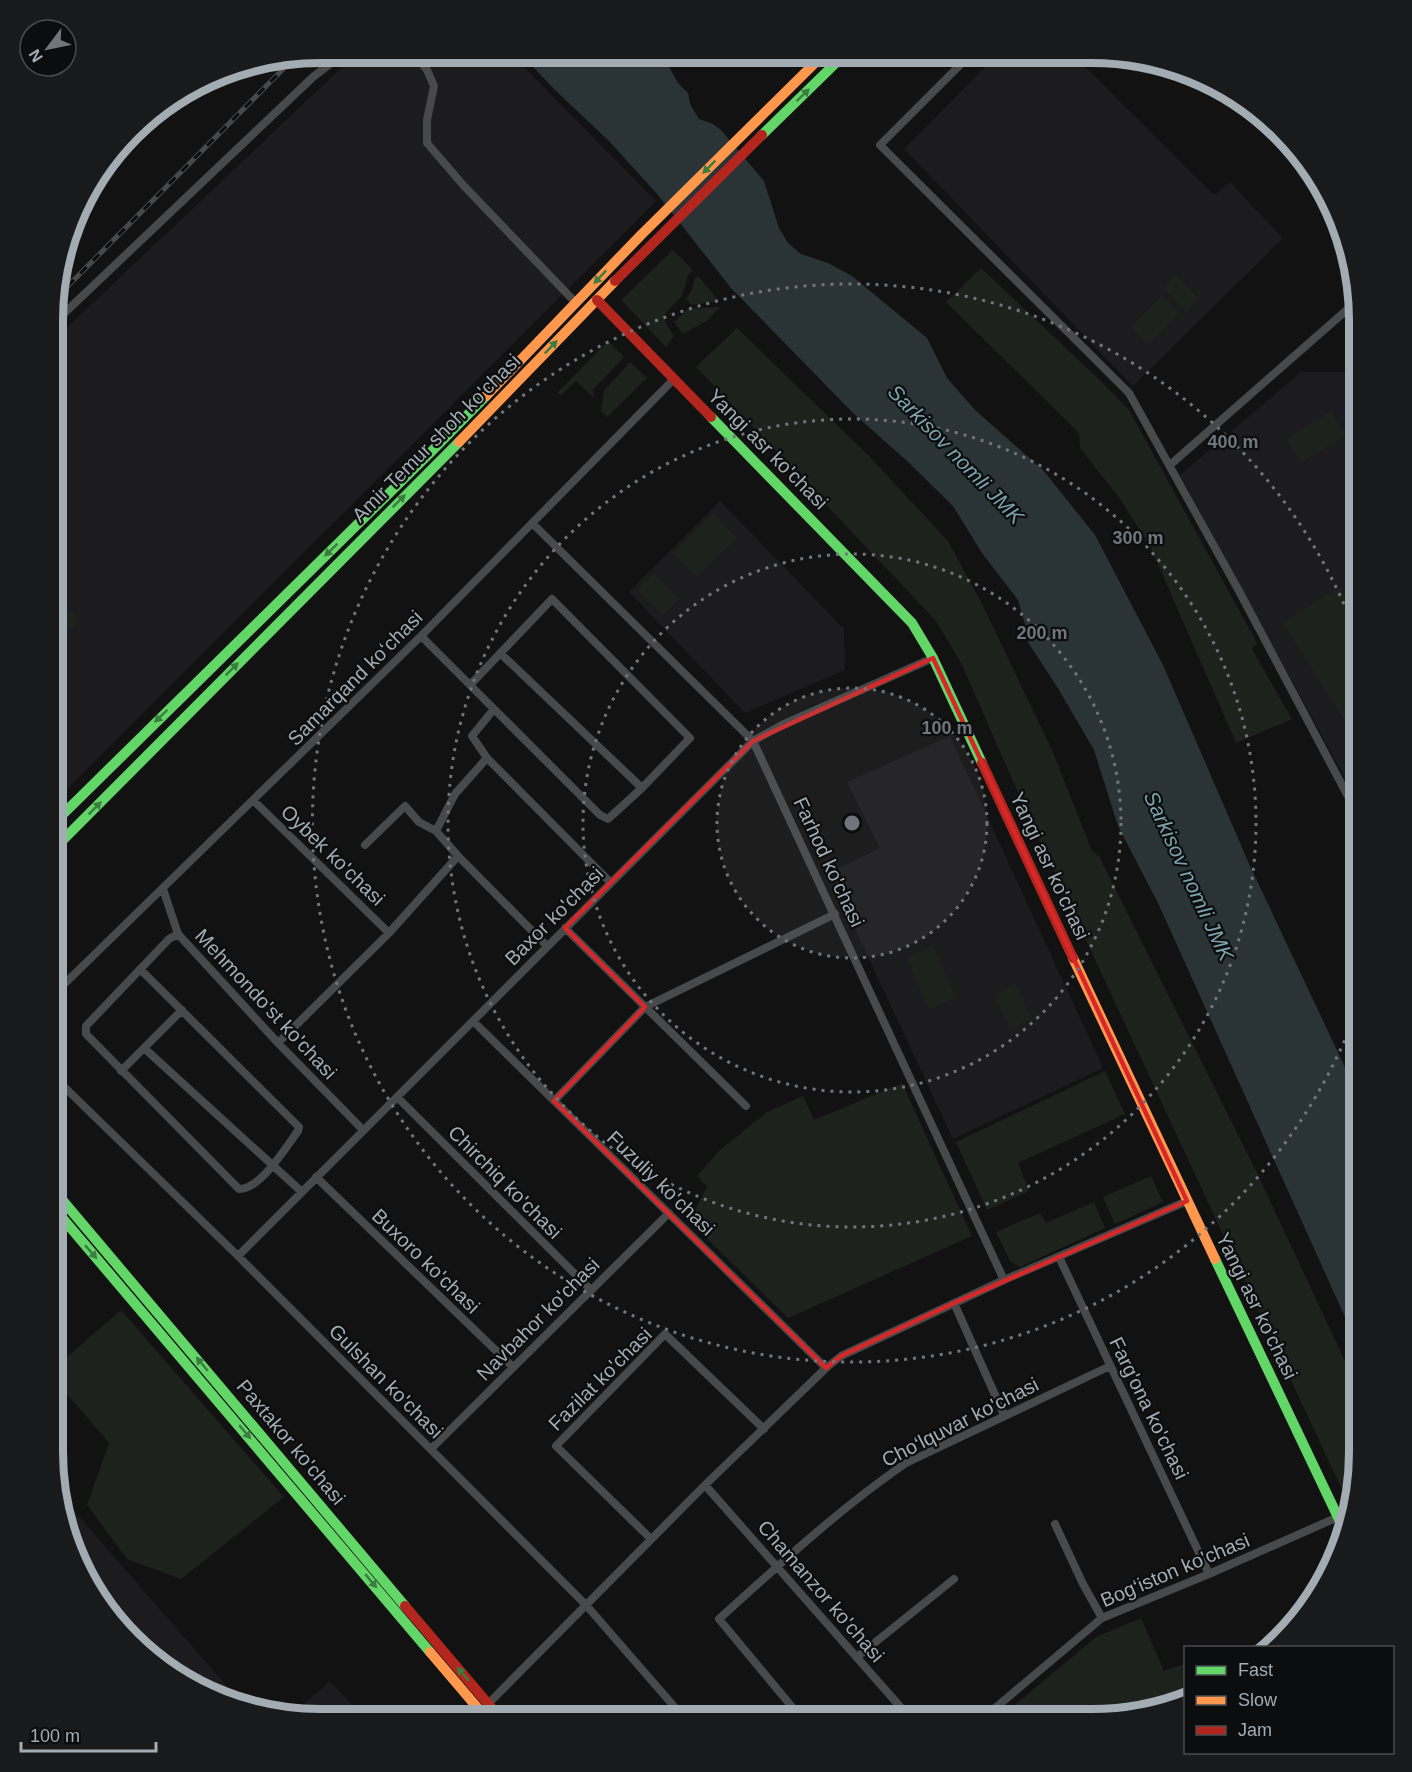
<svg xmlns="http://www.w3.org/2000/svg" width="1412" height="1772" font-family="Helvetica,sans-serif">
	<rect width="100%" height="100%" fill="#121212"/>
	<path fill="#1c1c1e" d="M357,53H510L656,201L54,802L55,339Z
		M998,54L1073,55L1214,195L1230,182L1283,238L1133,386L904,149Z
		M1301,372H1359V804L1180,475Z
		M720,501L844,629L845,670L745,713L629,592Z
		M950,736L1103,1068L953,1139L829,873L880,848L847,782Z
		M63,1498L245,1707L234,1705L172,1675L88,1585L62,1521L59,1502Z
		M330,1681L365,1719H302L290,1716Z"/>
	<path fill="#1d221c" d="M673,250L693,270L688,275L682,296L665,314V322L674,336L666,347L621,300Z
		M981,268L1102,382L1129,410L1257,643L1252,649L1292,719L1236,743L1150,546L1120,499L1080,448L1079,433L946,302Z
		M1176,275L1199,299L1186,312L1163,288Z
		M698,276L719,301L691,305L686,299L692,290L694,280Z
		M1162,295L1179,313L1148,345L1131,327Z
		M720,307L707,321L683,334L674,322L688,309Z
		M737,328L867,454L948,541L982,604L1052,750L1092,851L1099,856L1258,1175L1359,1391V1470L1351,1509L1036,833L961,663L936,621L696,367Z
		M608,341L624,357L593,390L594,398L576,381L561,395L557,393Z
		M630,362L647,378L607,417L601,411L604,391Z
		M1331,411L1346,435L1301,463L1286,439Z
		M713,513L737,538L697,577L673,553Z
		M654,574L679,599L663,615L638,590Z
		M1339,587L1359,619V722L1349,728L1283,623Z
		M54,595L80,620L54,645Z
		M933,945L956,998L929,1010L906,957Z
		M1016,984L1032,1019L1010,1029L994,994Z
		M1105,1071L1125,1114L1018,1163L1029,1191L987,1210L956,1142Z
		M902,1083L972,1236L788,1318L689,1221L707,1187L697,1176L720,1150L767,1112L803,1096L814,1120Z
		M1151,1176L1163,1202L1115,1224L1103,1197Z
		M1094,1202L1105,1228L1020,1267L1010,1261L996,1232L1040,1213L1046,1223Z
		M121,1310L284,1497L181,1579L127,1559L87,1505L109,1443L53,1378V1369Z
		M1141,1618L1164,1671L1185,1664V1696L1109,1719H998L1096,1637Z"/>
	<path fill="#2a3437" d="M520,53H652L669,67L678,83L688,93L690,104L699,119L713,124L721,130L764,181L779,228L788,243L801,254L828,263L852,276L927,338L947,378L975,410L1043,470L1095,535L1163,665L1250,866L1359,1097V1348L1158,903L1118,826L1094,750L1059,690L1028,642L1027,631L1018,600L982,553L953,506L905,459L853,413L731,288L658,195L609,141L554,89Z"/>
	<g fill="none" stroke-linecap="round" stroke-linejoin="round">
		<path stroke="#47494b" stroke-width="8" d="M414,53L427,70L434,86L427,120V143L464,186L576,303
			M971,54L880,145L1129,393L1239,591L1359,817
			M55,322L313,77L344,53
			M1170,465L1357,301
			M532,523L753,741L1004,1280
			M500,653L642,788
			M470,685L552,599L690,738L642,788L608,819L600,815L494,709
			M487,758L611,883
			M254,801L389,933
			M436,831L458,856L547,946
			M365,845L405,806L419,822L436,831L455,794L487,758L472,736L494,709L421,636
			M163,889L178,934L278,1043L363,1130
			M565,928L746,1106
			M140,969L299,1127L298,1131C286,1147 260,1190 239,1189L86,1034V1026L169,939L178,934
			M53,995L421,636L674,379
			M473,1021L826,1368
			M278,1043L389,933L458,856
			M144,1048L302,1192
			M121,1071L182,1010
			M53,1076L238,1256L586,1605L685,1719
			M397,1097L591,1290
			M554,1101L645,1007L835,914
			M316,1177L513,1367
			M238,1256L753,741L782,725L933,658
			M1059,1257L1209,1574
			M954,1303L1004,1415
			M431,1449L669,1213
			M705,1485L911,1719
			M1055,1524L1083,1584L1102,1618
			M651,1539L556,1446L665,1334L764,1429
			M857,1657L954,1579
			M486,1706L705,1485L826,1368L841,1356L1004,1280L1187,1201
			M802,1719L719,1619C779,1565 839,1509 906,1463L1110,1366
			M982,1719L1102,1618L1209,1574L1338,1517"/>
		<path stroke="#63d668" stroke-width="10" d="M762,135L845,54
			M711,417L912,623L933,658L982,763
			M54,823L431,452L486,396
			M54,849L459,442
			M53,1189L405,1606
			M53,1207L430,1652
			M1215,1259L1346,1534"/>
		<path stroke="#ff974d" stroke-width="10" d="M486,396L641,235L824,54
			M459,442L615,281
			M1073,958L1215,1259
			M430,1652L487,1719"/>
		<path stroke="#b3261e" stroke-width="10" d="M615,281L762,135
			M597,300L711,417
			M982,763L1073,958
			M405,1606L501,1719"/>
		<defs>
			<path id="rail" d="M55,299L295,57"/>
		</defs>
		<use href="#rail" stroke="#47494b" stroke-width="5"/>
		<use href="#rail" stroke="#0c0d0e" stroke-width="3" stroke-dasharray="9" stroke-linecap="butt"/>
	</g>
	<defs><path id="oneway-solid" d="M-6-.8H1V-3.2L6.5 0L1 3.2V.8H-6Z" transform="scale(1.5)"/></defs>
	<g fill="#3c7c40">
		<use href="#oneway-solid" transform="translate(803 95) rotate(-44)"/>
		<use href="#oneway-solid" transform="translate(709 167) rotate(135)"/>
		<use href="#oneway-solid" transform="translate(600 277) rotate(133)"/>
		<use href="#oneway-solid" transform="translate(551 347) rotate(-46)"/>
		<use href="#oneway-solid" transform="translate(399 501) rotate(-45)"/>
		<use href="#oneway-solid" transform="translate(331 550) rotate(136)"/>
		<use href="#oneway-solid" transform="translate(232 669) rotate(-45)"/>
		<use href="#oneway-solid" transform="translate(161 716) rotate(136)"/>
		<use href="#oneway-solid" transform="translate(95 808) rotate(-45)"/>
		<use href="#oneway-solid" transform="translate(91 1252) rotate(49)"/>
		<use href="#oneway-solid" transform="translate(202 1364) rotate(-130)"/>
		<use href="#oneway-solid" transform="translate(245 1432) rotate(50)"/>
		<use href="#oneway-solid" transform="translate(371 1581) rotate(50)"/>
		<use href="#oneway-solid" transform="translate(463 1674) rotate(-130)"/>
	</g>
	<path fill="none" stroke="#d62828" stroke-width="4.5" stroke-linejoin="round" d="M933,658L1187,1201L954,1303L841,1356L826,1368L554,1101L645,1007L565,928L753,741Z"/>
	<circle cx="852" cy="823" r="135" fill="#70767b" fill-opacity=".12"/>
	<g fill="none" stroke="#70767b" stroke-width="3" stroke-dasharray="3 6">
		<circle cx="852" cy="823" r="135"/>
		<circle cx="852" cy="823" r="269"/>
		<circle cx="852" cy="823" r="404"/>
		<path d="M1358 1007A539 539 0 1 1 1358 639"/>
	</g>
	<g text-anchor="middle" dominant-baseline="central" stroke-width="4.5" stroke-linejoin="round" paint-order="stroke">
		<g font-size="20" fill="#a3acb3" stroke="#0c0d0e">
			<text transform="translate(436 438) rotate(-45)">Amir Temur shoh ko'chasi</text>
			<text transform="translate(768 449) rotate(45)">Yangi asr ko'chasi</text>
			<text transform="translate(355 678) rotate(-45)">Samarqand ko‘chasi</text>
			<text transform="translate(333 855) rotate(44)">Oybek ko'chasi</text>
			<text transform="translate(829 862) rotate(65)">Farhod ko'chasi</text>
			<text transform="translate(1050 866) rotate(65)">Yangi asr ko'chasi</text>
			<text transform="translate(554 916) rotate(-45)">Baxor ko'chasi</text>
			<text transform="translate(266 1004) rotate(47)">Mehmondo'st ko'chasi</text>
			<text transform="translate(505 1182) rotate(45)">Chirchiq ko'chasi</text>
			<text transform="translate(661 1183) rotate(44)">Fuzuliy ko'chasi</text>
			<text transform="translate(426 1261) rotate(44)">Buxoro ko'chasi</text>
			<text transform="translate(1257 1306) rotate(64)">Yangi asr ko'chasi</text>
			<text transform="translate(538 1319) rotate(-45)">Navbahor ko'chasi</text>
			<text transform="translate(600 1379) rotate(-45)">Fazilat ko'chasi</text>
			<text transform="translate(386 1381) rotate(45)">Gulshan ko'chasi</text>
			<text transform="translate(1149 1408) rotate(64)">Farg'ona ko'chasi</text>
			<text transform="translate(960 1422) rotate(-27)">Cho‘lquvar ko'chasi</text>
			<text transform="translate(291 1442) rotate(50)">Paxtakor ko'chasi</text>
			<text transform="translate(1175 1570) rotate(-23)">Bog‘iston ko'chasi</text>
			<text transform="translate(821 1591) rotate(49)">Chamanzor ko'chasi</text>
		</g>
		<g font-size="21" font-style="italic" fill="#7ba3ad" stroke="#0c0d0e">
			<text transform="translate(956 454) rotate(46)">Sarkisov nomli JMK</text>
			<text transform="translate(1189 876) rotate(65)">Sarkisov nomli JMK</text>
		</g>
	</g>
	<path d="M0 0H1412V1772H0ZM320 63H1092A257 257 0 0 1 1349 320V1452A257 257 0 0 1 1092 1709H320A257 257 0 0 1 63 1452V320A257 257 0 0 1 320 63Z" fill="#181a1b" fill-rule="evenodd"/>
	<path fill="none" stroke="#a3acb3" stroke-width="8" d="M320 63H1092A257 257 0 0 1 1349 320V1452A257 257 0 0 1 1092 1709H320A257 257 0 0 1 63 1452V320A257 257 0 0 1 320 63Z"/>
	<circle cx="852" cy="823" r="9" fill="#70767b" stroke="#0c0d0e" stroke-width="3"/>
	<g font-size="18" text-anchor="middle" font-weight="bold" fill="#70767b" stroke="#0c0d0e" stroke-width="4.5" stroke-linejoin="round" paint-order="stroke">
		<text x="1233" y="448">400 m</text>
		<text x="1138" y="544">300 m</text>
		<text x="1042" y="639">200 m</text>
		<text x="947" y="734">100 m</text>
	</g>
	<rect x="1184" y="1646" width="210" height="108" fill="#0c0d0e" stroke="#484d50" stroke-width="1.5"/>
	<rect x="1196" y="1666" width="30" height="9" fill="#63d668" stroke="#484d50" stroke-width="1.5"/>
	<text x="1238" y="1676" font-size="18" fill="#a3acb3">Fast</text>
	<rect x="1196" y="1696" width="30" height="9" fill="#ff974d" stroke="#484d50" stroke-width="1.5"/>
	<text x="1238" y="1706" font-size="18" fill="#a3acb3">Slow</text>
	<rect x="1196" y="1726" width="30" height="9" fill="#b3261e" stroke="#484d50" stroke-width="1.5"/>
	<text x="1238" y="1736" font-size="18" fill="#a3acb3">Jam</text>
	<g transform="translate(48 48) rotate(238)"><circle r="28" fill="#0c0d0e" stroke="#484d50" stroke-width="1.5"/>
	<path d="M0-4.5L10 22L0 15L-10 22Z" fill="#70767b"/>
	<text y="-9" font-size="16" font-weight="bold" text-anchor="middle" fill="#a3acb3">N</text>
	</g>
	<path d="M21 1742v9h135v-9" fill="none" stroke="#a3acb3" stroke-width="3"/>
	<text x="30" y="1742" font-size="18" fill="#a3acb3" stroke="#0c0d0e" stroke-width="4.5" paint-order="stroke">100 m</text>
</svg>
